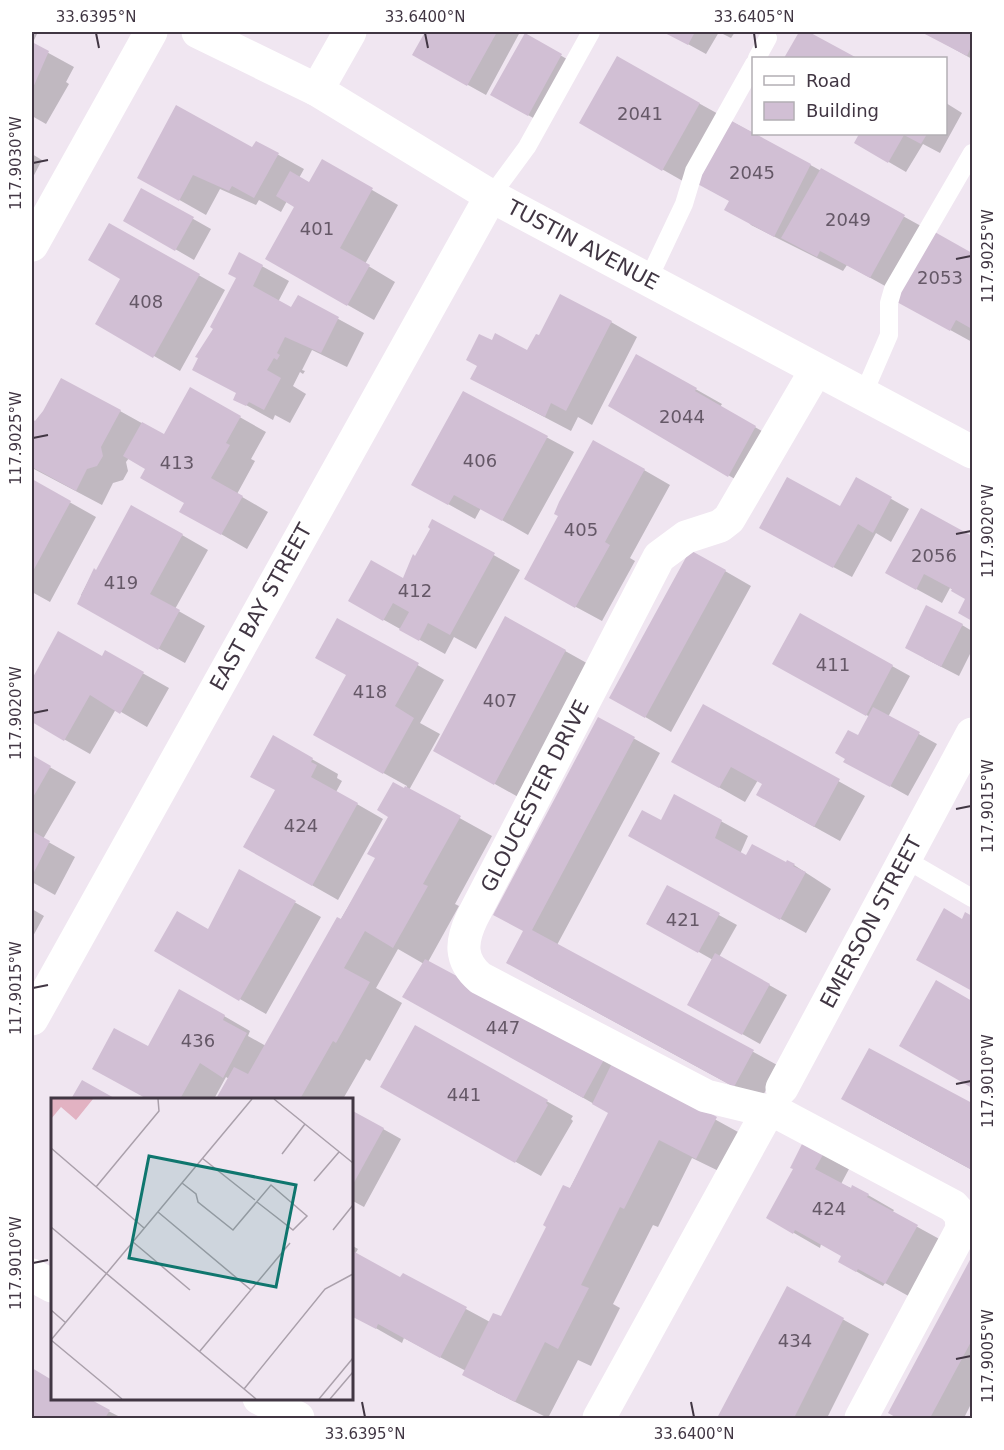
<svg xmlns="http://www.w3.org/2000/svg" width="1004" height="1450" font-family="'DejaVu Sans',sans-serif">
	<rect width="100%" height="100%" fill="#f0e6f1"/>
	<path fill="#0003" d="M32,32H38L32,44L74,67L66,82L69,84L46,124L32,116Z
		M426,32H520L486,95L414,55Z
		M666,32H719L706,54Z
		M719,32H735L731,38Z
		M800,32H806L854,58H786Z
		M924,32H972V59Z
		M525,35L579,66L546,125L492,95Z
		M617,58L930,231L896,292L847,265L843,271L751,225L730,201L694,181L688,184L581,123Z
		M946,103L962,113L940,153L923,144L906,172L856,143L861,134H946Z
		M257,143L304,169L299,178L310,184L322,161L398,205L365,264L395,282L374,320L267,259L296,206L287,201L281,212L259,200L256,205L220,189L206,215L139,177L253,149Z
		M32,154L42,160L32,179Z
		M142,190L211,229L194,260L125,220Z
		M110,225L225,290L180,371L97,323L122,278Z
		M933,233L972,254V342L923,315Z
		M240,254L289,281L278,302L292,309L298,297L364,333L347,367L312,350L302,370L305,371L303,374L300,372L293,386L306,394L290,423L275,415L273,420L235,399L238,394L215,329L238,277Z
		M611,322L637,337L592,425L578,417L571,431L472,379L492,342L528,352Z
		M637,356L722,404L720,407L781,442L755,491L610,405Z
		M190,389L266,432L251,459L255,461L237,494L268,512L247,549L181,511L186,502L147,468L129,458L126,462L128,471L123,480L113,483L102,505L32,468V421L36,423L120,411L165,436Z
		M464,393L574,452L528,535L481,508L475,519L439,499Z
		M644,470L670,485L630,558L635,561L602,621L552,594Z
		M856,479L909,509L891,542L876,533L852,577L779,538L840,508Z
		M32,481L96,517L50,602L32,592Z
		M921,510L972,538V619L960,612L967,598L950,588L942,603L887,573Z
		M433,521L520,570L476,649L454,637L445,654L350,601L404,581L432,529Z
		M182,535L208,550L175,609L205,626L185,663L105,619L81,595L94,570L97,572Z
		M725,571L751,586L671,732L611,697Z
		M800,615L910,676L888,717L937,744L908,796L845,761L870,717L792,674Z
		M506,618L592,666L520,798L461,765Z
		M338,620L444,680L420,723L440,734L409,790L492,836L455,904L459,906L428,962L749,1138L729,1176L692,1158L658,1227L653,1225L613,1304L620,1308L591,1366L578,1360L548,1418L497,1393L464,1374L466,1371L404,1338L402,1343L351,1314V1245L358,1249L355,1254L401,1279L403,1275L490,1322L501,1318L610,1113L430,1011L424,964L398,949L376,988L402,1003L370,1061L366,1059L343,1099H223L229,1079L226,1077L214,1099H148L149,1048L224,1016L250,1031L248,1036L266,1046L377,858L407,786L340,749L348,674Z
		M962,625L972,631V650L959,676L924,658Z
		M59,633L103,658L105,652L169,688L147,727L116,709L90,754L32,721V682Z
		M704,706L865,796L840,841L784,810L764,784L758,780L745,802L699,776Z
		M599,719L660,753L557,945L779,1066L760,1101L534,978L525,931Z
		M273,737L338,774L337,778L342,781L336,792L383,819L338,900L245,847L277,790Z
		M32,757L76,782L43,839L75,857L55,895L32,882Z
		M675,796L748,836L740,854L794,865L831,889L806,933L656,850L661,822Z
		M239,871L321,917L266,1014L156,951L208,931Z
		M668,887L737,925L719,957L787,995L760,1044L689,1004L713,960L648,923Z
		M32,909L44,916L32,938Z
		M966,914L972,918V990L918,959L962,921Z
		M937,982L972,1003V1086L901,1045Z
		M416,1027L573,1116L571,1119L573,1121L541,1176L383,1087Z
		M869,1050L972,1105V1170L869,1114Z
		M351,1111L401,1139L364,1207L351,1200Z
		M804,1144L849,1169L841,1184L868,1195L894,1210L892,1213L943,1241L912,1298L885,1283L883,1286L866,1277L840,1262L843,1256L821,1244L820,1248L768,1218L795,1169Z
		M972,1259V1402L964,1418H900L890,1413Z
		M787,1288L869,1334L827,1418H719Z
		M32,1370L52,1381V1398H83L122,1418H32Z"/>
	<path fill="#d1bfd4" d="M425,32H497L467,86L412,55Z
		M663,32H695L688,45Z
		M799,32H809L857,58H784Z
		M921,32H972V45L967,56Z
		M525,33L562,54L528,116L490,95Z
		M32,42L49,51L32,90Z
		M617,56L700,103L662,171L579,123Z
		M176,105L252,147L256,141L279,153L254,198L232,186L229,191L193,175L179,201L137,178Z
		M726,118L811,164L774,237L724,210L729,201L692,181Z
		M859,134H927L921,144L904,135L888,163L854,143Z
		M322,159L373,188L340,248L370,265L347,306L265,259L294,207L276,196L290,171L309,182Z
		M821,168L905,215L870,278L820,251L817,257L781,238Z
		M141,188L194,217L175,251L123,221Z
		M109,223L200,274L153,358L95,324L120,279L88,260Z
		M933,231L972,253V329L956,320L950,331L895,301Z
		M239,252L263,265L253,286L291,307L298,295L339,317L321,353L285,337L277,353L280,355L277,360L274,358L267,370L281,378L264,410L249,402L246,406L233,400L236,393L192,370L198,358L195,357L213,329L210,327L236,278L228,274Z
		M560,294L612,321L566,411L551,403L545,417L470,379L477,366L466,360L479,334L492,340L495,333L527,350L536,334L539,335Z
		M636,354L697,388L695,391L756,426L728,477L608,406Z
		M61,378L121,410L101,447L103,456L97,466L87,469L76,491L32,467V419L35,421L43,411Z
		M190,387L241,416L226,443L230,445L211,478L243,496L221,535L179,512L184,503L140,478L145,469L123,456L142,422L164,434Z
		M463,391L548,436L502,521L454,495L448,505L411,485Z
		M593,440L645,469L605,542L610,545L575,608L524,579L558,516L554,514L559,502Z
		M787,477L840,506L856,477L892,497L873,533L858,524L833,568L759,528Z
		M32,479L71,501L32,573Z
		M131,505L183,534L150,594L180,610L158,650L77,604L94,568L96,570Z
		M921,508L972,536V621L958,613L965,599L951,591L952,589L924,574L916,590L885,573Z
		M432,519L495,553L450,635L428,623L419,641L399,630L409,612L393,603L383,621L348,601L371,560L403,578L413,554L415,556L430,529L428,527Z
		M690,550L726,570L645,718L609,698Z
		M926,605L963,624L941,667L905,648Z
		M800,613L893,665L866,716L772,664Z
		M505,616L566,650L494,785L433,751Z
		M337,618L419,663L395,706L414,718L383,774L313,735L346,675L315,658Z
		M58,631L102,656L105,650L144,672L120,714L90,695L64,741L32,722V679Z
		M703,704L840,779L814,827L756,795L762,784L731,767L719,788L671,762Z
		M873,707L920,732L890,787L843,762L845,759L835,753L848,730L858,735Z
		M598,717L635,737L532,930L754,1050L734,1087L506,963L523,931L493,915Z
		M273,735L313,758L311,762L317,765L311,777L358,803L312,886L243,847L275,790L250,777Z
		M32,755L51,766L32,799Z
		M393,782L404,788L405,786L461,816L423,884L428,886L393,948L365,931L344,968L370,982L336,1043L333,1041L300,1099H220L217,1097L234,1067L248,1074L337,917L341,919L375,858L367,854L388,817L377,810Z
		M674,794L722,820L715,838L746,855L752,844L786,862L787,860L795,864L793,866L806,872L780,920L628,836L642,810L661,820Z
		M32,831L50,841L32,876Z
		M239,869L296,901L239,1001L154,951L177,911L208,929Z
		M667,885L720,913L698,953L646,924Z
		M944,908L962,919L965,912L972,916V991L916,960Z
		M715,953L770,984L742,1035L687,1005Z
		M425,959L606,1056L583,1098L402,997Z
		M936,980L972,1001V1088L899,1046Z
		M179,989L225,1015L223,1020L247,1033L223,1078L200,1063L180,1099H147L92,1069L114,1028L148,1046Z
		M415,1025L548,1100L546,1103L548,1105L515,1163L380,1087Z
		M869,1048L972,1103V1170L841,1099Z
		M613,1061L717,1117L696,1159L659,1140L624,1209L620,1207L581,1285L589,1288L558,1349L545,1342L515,1402L462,1375L493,1313L501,1316L546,1227L543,1225L563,1185L570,1188L608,1113L592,1104Z
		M82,1080L116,1099H71Z
		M351,1110L384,1128L351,1188Z
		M803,1142L824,1153L815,1169L851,1188L852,1185L869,1194L867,1197L918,1225L885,1284L858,1269L856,1272L838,1262L841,1256L795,1230L793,1234L766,1218L793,1169L790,1168Z
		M351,1250L400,1277L403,1273L467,1307L440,1358L378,1324L376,1329L351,1316Z
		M972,1256V1340L930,1418H897L888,1413Z
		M787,1286L844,1318L794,1418H717Z
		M32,1368L52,1380V1398H88L110,1410L105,1418H32Z"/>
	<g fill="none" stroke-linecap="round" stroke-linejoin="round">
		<path stroke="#fff" stroke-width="18" d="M757,58L768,38
			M491,196L527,147L591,32
			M648,280L684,204L694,171L754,64
			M863,395L889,335V303L893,289L972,153
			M905,859L972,898"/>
		<path stroke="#fff" stroke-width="33" d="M317,90L350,32
			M32,245L151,32
			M816,370L729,519L720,526L686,537L659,557L472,918C461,941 459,960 480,978L706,1096L780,1114L953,1206L961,1215L962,1229L861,1418
			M32,1019L491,196
			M782,1088L972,734
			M32,1275L52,1286
			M259,1398L298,1418
			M599,1418L768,1111"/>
		<path stroke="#fff" stroke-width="33" d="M198,32L317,90L491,196L972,452"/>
	</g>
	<path fill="none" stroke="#413643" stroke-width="2" d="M96,33L99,48M425,33L428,48M754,33L756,48M33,163L48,160M956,259L971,256M33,438L48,435M956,534L971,531M33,713L48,710M956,809L971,806M33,988L48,985M956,1084L971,1081M33,1263L48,1260M956,1359L971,1356M362,1402L365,1417M691,1402L694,1417"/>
	<g text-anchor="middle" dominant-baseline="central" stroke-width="6" stroke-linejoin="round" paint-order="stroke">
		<g font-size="18" fill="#655867">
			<text x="640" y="113">2041</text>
			<text x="752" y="172">2045</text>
			<text x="848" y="219">2049</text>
			<text x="317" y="228">401</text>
			<text x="940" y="277">2053</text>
			<text x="146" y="301">408</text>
			<text x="682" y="416">2044</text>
			<text x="480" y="460">406</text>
			<text x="177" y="462">413</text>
			<text x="581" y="529">405</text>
			<text x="934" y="555">2056</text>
			<text x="121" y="582">419</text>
			<text x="415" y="590">412</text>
			<text x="833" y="664">411</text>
			<text x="370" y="691">418</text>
			<text x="500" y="700">407</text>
			<text x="301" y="825">424</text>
			<text x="683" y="919">421</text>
			<text x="503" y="1027">447</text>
			<text x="198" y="1040">436</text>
			<text x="464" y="1094">441</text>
			<text x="829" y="1208">424</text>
			<text x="795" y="1340">434</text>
		</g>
		<g font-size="21" fill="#413643" stroke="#fff">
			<text transform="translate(583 245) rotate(28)">TUSTIN AVENUE</text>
			<text transform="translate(261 607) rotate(-61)">EAST BAY STREET</text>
			<text transform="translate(535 796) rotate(-63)">GLOUCESTER DRIVE</text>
			<text transform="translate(871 922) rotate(-62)">EMERSON STREET</text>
		</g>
	</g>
	<g transform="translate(51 1098)">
		<rect width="302" height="302" fill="#f0e6f1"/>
		<path d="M0,1H42L25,22L10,9L0,21Z" fill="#e2b2c2"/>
		<path fill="none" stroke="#aaa0ab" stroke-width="1.5" d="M223,1L302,65M0,50L93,130M231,56L254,26M151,60L204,102M263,83L288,54M131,85L145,96L147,104L182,132L220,87L256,118L242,132L206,104M45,89L108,13L107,1M107,114L200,192M0,129L205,301M282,132L302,107M82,144L139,192M0,212L15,225M0,242L201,1M0,242L71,301M149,253L239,145M193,291L274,191L302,176M268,301L302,260M279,301L302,274"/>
		<path fill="#0f766e" fill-opacity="0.15" stroke="#0f766e" stroke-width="3" d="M98,58L245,87L225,189L78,160Z"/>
		<rect width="302" height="302" fill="none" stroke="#413643" stroke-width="3"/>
	</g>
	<rect width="1004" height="1450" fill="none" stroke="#ffffff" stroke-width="66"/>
	<rect x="752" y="57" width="195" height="78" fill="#ffffff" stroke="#b3afb4" stroke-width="1.5"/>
	<rect x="764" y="76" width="30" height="9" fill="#ffffff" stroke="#b3afb4" stroke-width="1.5"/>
	<text x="806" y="87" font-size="18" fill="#413643">Road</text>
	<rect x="764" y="102" width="30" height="18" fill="#d1bfd4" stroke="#b3afb4" stroke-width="1.5"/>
	<text x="806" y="117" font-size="18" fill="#413643">Building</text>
	<rect x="33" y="33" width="938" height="1384" fill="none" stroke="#413643" stroke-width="2"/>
	<g font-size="15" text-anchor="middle" fill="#413643">
		<text x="96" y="22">33.6395°N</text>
		<text x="425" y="22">33.6400°N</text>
		<text x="754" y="22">33.6405°N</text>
		<text transform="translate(16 163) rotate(-90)" y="5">117.9030°W</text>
		<text transform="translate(988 256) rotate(-90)" y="5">117.9025°W</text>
		<text transform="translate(16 438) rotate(-90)" y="5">117.9025°W</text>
		<text transform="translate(988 531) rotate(-90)" y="5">117.9020°W</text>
		<text transform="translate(16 713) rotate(-90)" y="5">117.9020°W</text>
		<text transform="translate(988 806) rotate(-90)" y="5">117.9015°W</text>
		<text transform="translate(16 988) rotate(-90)" y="5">117.9015°W</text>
		<text transform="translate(988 1081) rotate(-90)" y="5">117.9010°W</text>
		<text transform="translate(16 1263) rotate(-90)" y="5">117.9010°W</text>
		<text transform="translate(988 1356) rotate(-90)" y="5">117.9005°W</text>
		<text x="365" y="1439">33.6395°N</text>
		<text x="694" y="1439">33.6400°N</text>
	</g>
</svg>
